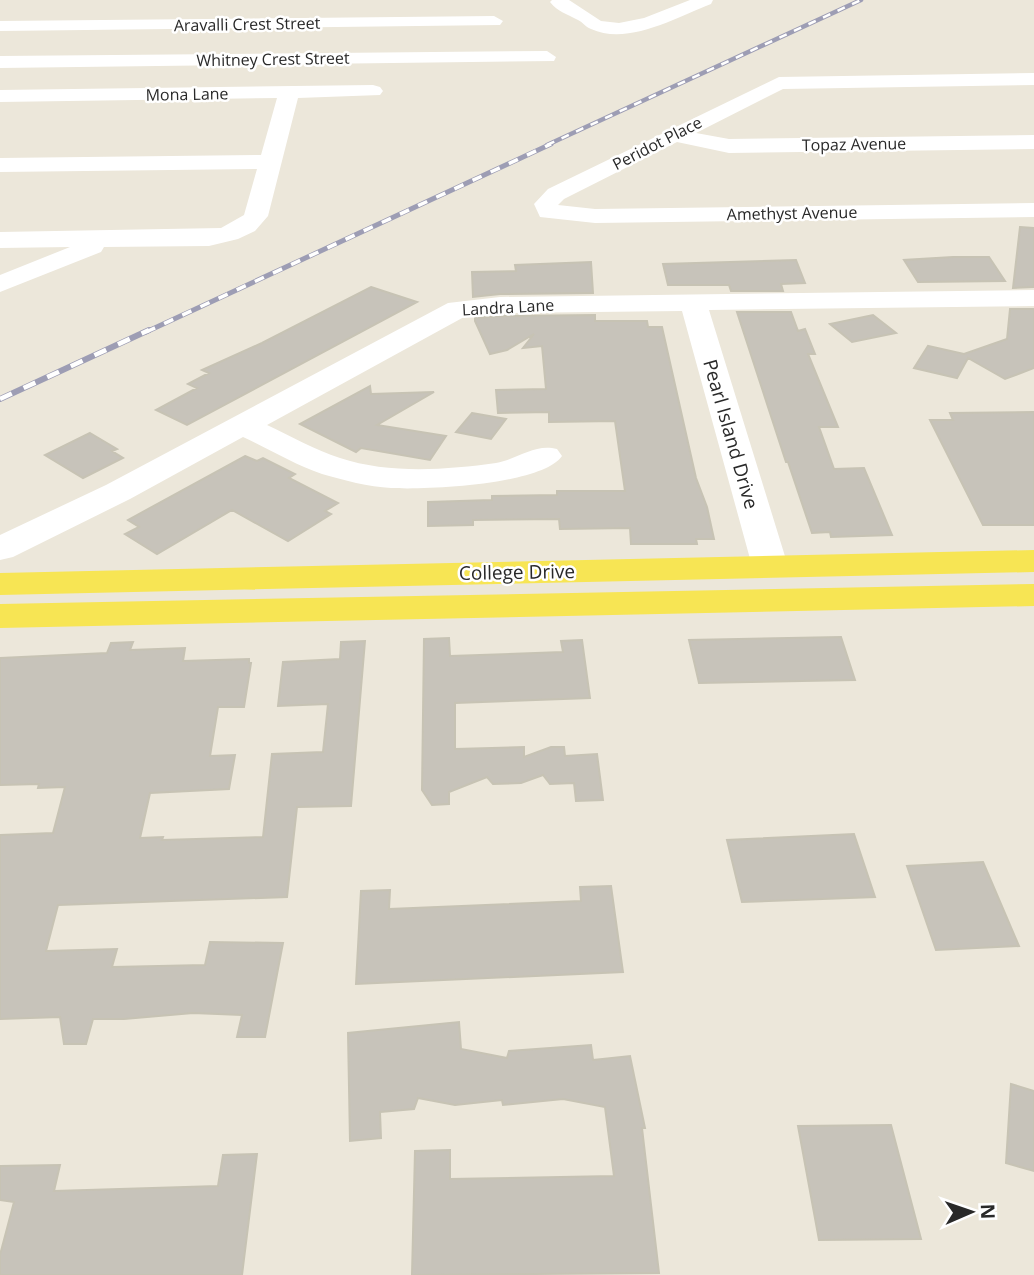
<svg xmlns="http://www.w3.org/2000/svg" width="1034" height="1275" font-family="'Open Sans',sans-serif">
	<rect width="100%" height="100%" fill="#ece7da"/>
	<path fill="#c7c3ba" stroke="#c7c3b4" stroke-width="2" d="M1020,227L1034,228V287L1013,288Z
		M953,257H989L1005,281L918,282L904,260Z
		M796,260L805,283L781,284L783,291H731L729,285H668L663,264Z
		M591,262L593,293L500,294L473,297L472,272L516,271L515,265Z
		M371,287L417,302L187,425L156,410L197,388L188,384L209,373L202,370L262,343Z
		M1010,309H1034V368L1005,379L968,358L957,378L914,368L928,346L964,354L1007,339Z
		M737,312H791L798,331L805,329L815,354H808L838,427H819L834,469L864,468L892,535L831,537L830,532L812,533L788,462H786Z
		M595,315V321H647L648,327H662L696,478L707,507L714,539H696L697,544H631L630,528L560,529L559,519L473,520V525L428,526V502L492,500V496L557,495V491H625L615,421L549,422V412L498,413L496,390L546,389L542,346L523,348L534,334L507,350L490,354L475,321V318L500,316Z
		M873,315L896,333L852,342L830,324Z
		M370,386L371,394L434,392L377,425L446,436L430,460L361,448L356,452L300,424Z
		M1034,412V525H983L930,420H953L950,413Z
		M472,413L506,419L491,439L456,432Z
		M90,433L117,449L112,451L123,458L83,478L45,455Z
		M245,456L257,461L263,458L295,474L289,478L338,503L325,511L331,514L288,541L232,510L157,554L125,534L139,527L128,520Z
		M841,637L855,680L699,683L689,640Z
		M449,638L450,656L563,652L561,641L582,640L590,698L455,703V749L524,747V757L551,747H564L565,756L597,754L603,800L576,801L574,783L550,784L543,775L521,783L493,784L487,777L449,792V804L432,805L422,790L424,639Z
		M365,641L351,806L297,807L287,897L58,905L46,951L117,949L112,967L205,965L210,942L283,943L265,1037H237L242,1015L193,1013L124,1019H93L86,1044H64L60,1017L0,1019V835L53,833L65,787L38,788L39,784L0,785V658L107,653L111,643L133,642L130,650L185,648L183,661L249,659V663H251L244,707H218L210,756L235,755L229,789L150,793L140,838L163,837L162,840L263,837L272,754L323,752L328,704L278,706L283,662L340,659L341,642Z
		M854,834L875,897L742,902L727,840Z
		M983,862L1019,946L936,950L907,866Z
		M611,886L623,972L356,984L361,891L390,890L389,909L581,901L580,887Z
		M459,1022L461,1049L507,1058L509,1051L591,1045L593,1060L630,1056L645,1128H642L659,1273L412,1275L415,1151L450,1150V1179L614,1176L605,1107L563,1099L503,1105L502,1100L455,1105L418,1098L414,1109L380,1112L381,1138L350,1141L348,1033Z
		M1011,1084L1034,1091V1171L1006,1163Z
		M891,1125L921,1239L819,1240L798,1126Z
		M257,1154L242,1275H0V1255L14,1202L0,1200V1166L60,1165L54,1191L218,1186L223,1155Z"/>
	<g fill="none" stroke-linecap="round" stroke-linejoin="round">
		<path fill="#fff" fill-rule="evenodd" d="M552,0H569L601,21L619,23L644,18L690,0H713L711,4C677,17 628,46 591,29C585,27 583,22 578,20C567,14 558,12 550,2Z
			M494,16L503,21L500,25L0,31V21Z
			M547,51L556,57L554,61L0,68V56Z
			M1034,73V85L783,89L696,133L729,139L1034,135V149L729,153L677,142L564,199L558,205L595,209L1034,203V217L595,223L540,217L534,204L548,189L779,77Z
			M373,85L380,87L383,91L380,95L298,98L268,216L255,231L238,239L209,246L104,247L101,252L0,292V275L70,247L0,248V232L221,228L244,215L257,169L0,172V158L261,155L277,98L0,102V90Z
			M1034,290V306L709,310L788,566L783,574L770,577L757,574L752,566L682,311L500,313L464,317L267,425C291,436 315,450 340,458C388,474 446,470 496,463C518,459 535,443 557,449L562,456C542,485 426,490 391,488C369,487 343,480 322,474C295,465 269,449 243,437L130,499L13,557L0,560V535L106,485L448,303L500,297Z"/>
		<path fill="#f7e554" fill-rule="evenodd" d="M1034,550V572L0,595V573Z
			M1034,584V606L0,628V604Z"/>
		<defs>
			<path id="rail-far2" d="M547,145L861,0"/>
			<path id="rail-far1" d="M146,332L551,144"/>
			<path id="rail" d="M0,399L149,330"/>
		</defs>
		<use href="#rail-far2" stroke="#9d9db4" stroke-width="4.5"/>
		<use href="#rail-far1" stroke="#9d9db4" stroke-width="5"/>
		<use href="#rail" stroke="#9d9db4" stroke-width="6"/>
		<use href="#rail-far2" stroke="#fff" stroke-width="2.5" stroke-dasharray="8" stroke-linecap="butt"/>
		<use href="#rail-far1" stroke="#fff" stroke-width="3.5" stroke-dasharray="10" stroke-linecap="butt"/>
		<use href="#rail" stroke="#fff" stroke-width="4.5" stroke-dasharray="13" stroke-linecap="butt"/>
	</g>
	<g text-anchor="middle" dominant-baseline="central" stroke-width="5" stroke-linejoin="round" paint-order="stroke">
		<g font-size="16" fill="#292929" stroke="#fff">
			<text transform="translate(247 24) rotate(-1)">Aravalli Crest Street</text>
			<text transform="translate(273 59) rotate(-1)">Whitney Crest Street</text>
			<text transform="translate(187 94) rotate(-1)">Mona Lane</text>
			<text transform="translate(657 143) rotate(-27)">Peridot Place</text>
			<text transform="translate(854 144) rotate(-1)">Topaz Avenue</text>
			<text transform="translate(792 213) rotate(-1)">Amethyst Avenue</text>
			<text transform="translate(508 307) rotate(-3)">Landra Lane</text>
		</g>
		<g font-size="19" fill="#292929" stroke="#fff">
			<text transform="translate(731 434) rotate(74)">Pearl Island Drive</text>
			<text transform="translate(517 572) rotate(-1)">College Drive</text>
		</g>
	</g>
	<g transform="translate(971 1212) rotate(88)" stroke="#ffffff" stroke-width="5" paint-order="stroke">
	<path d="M0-5L12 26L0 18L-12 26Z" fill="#292929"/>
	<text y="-10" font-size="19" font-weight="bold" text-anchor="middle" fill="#292929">N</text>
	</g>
</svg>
